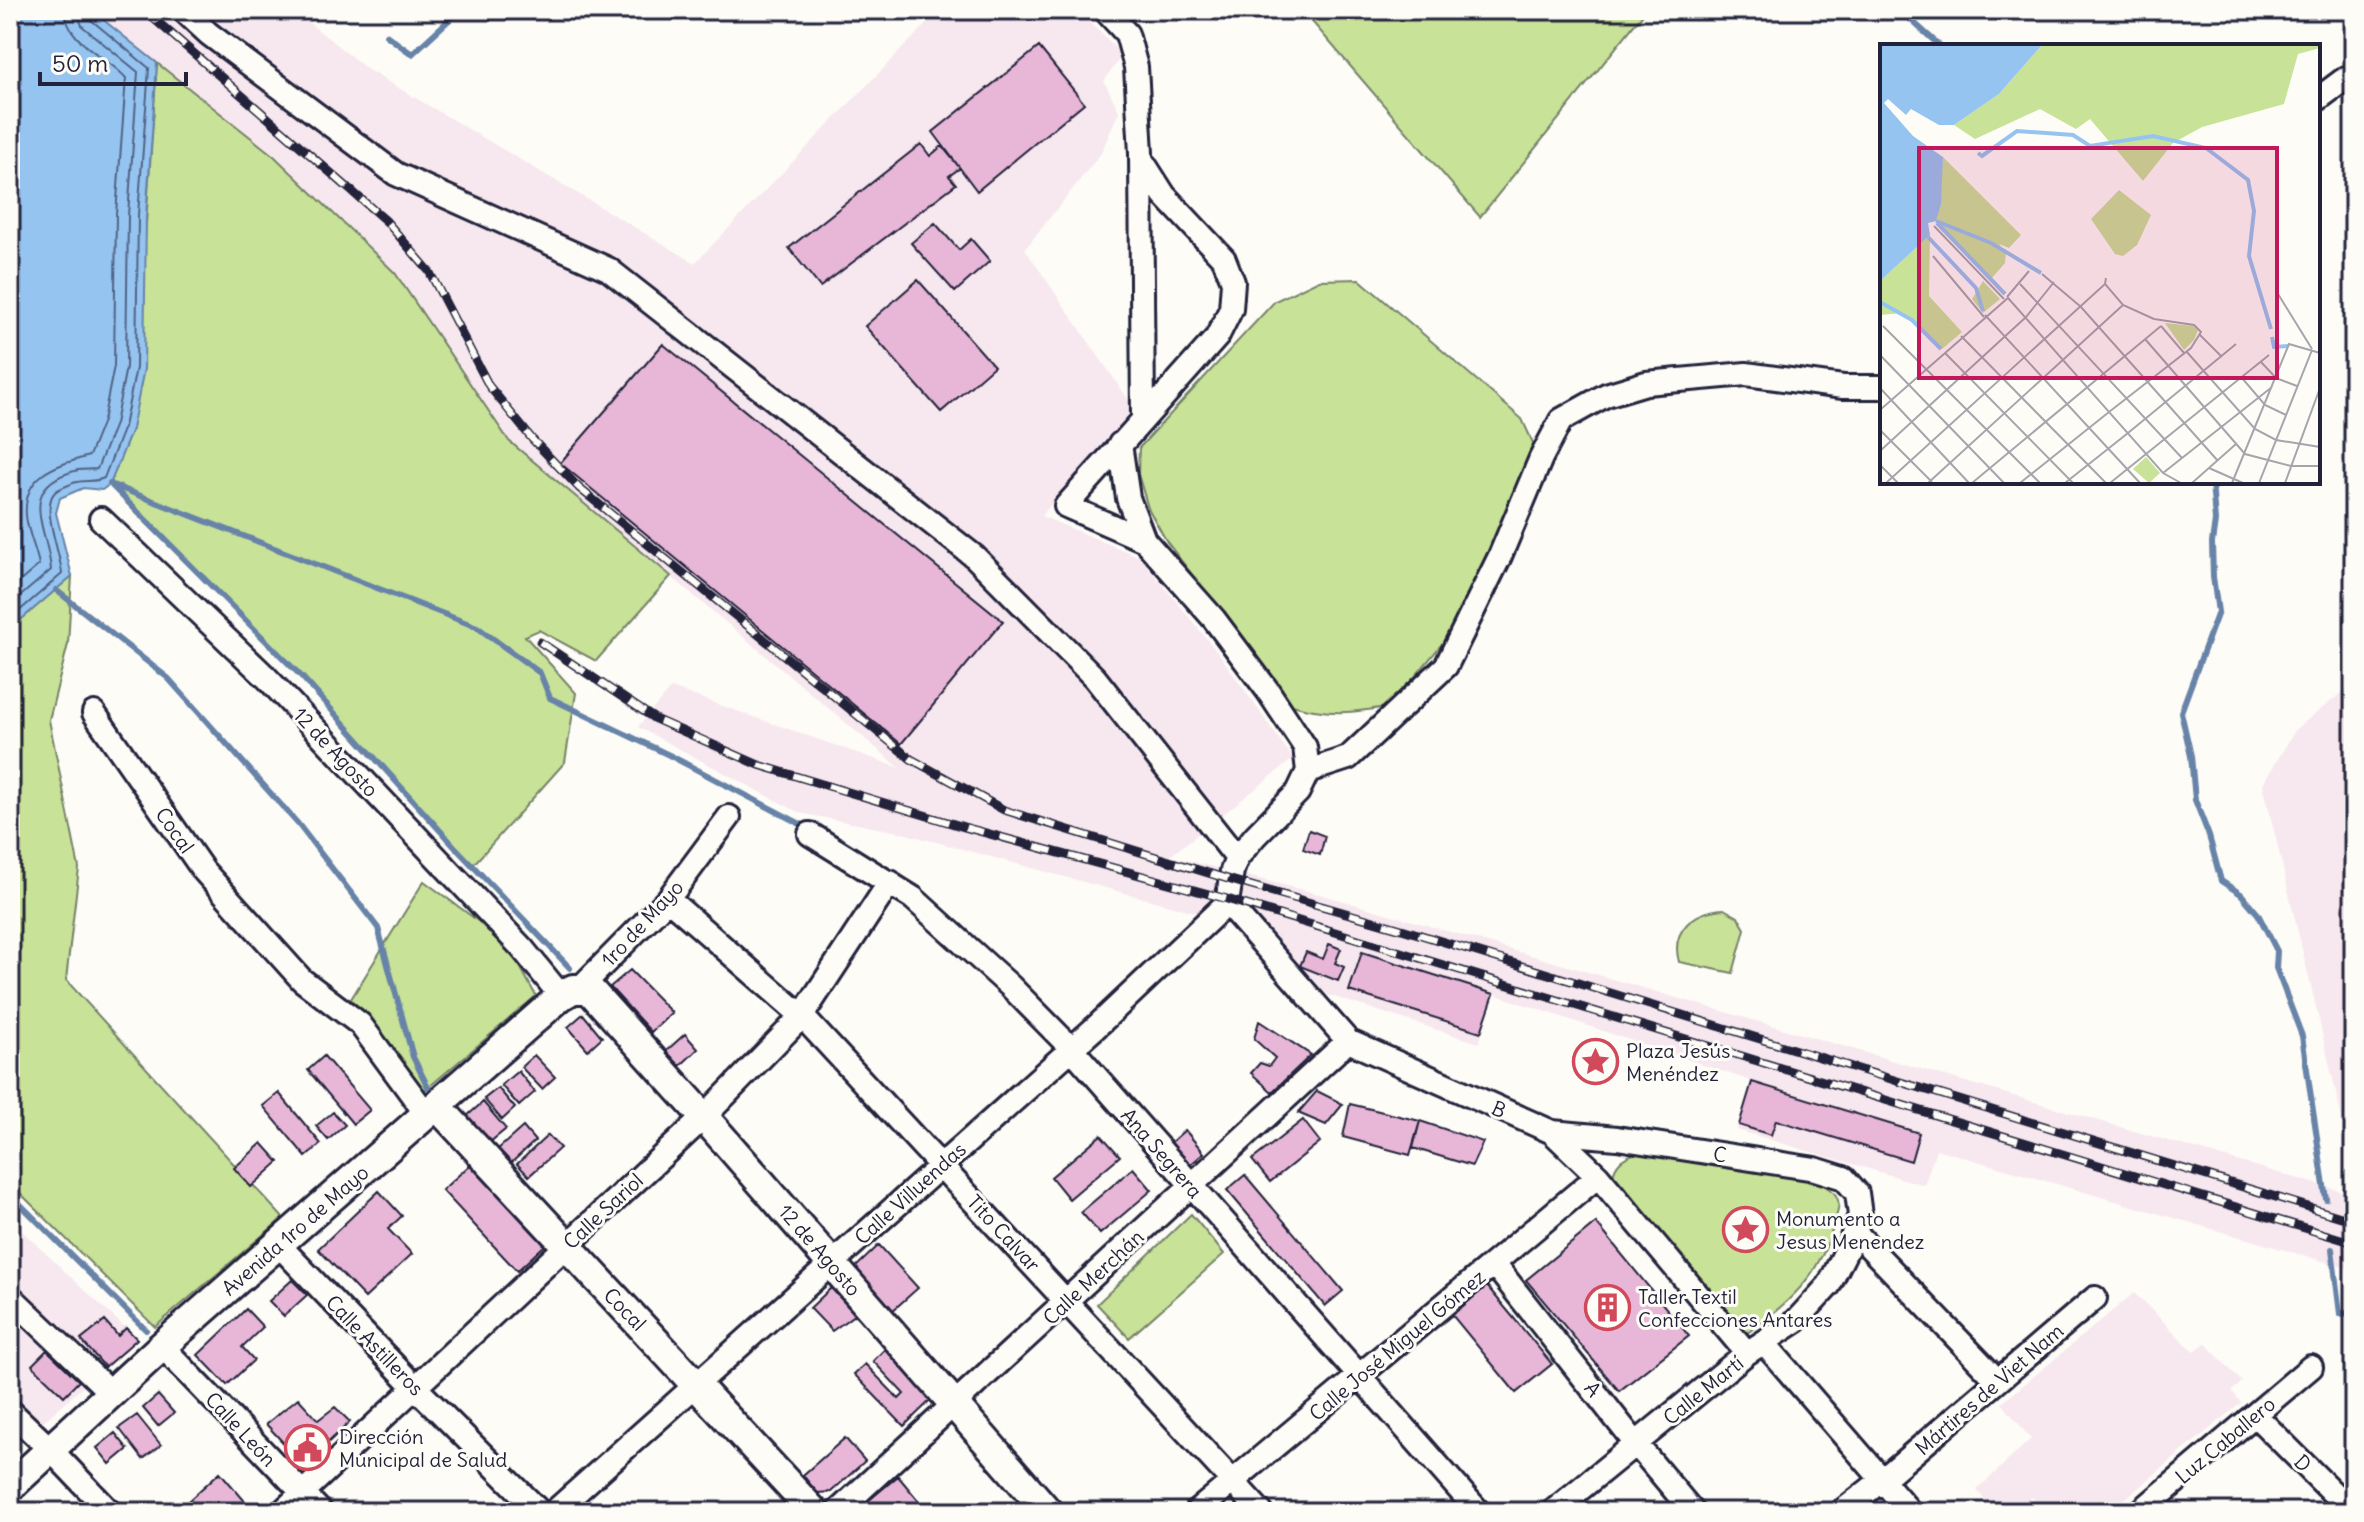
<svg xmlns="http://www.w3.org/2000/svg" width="2364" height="1522" font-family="Delius,sans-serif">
	<rect width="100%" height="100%" fill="#fdfcf7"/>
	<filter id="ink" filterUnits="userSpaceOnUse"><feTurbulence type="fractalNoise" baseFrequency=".0125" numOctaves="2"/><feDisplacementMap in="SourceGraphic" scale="16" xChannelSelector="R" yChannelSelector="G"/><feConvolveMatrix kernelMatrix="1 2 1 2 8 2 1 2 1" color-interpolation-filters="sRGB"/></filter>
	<g filter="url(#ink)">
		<path fill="#f7e7ee" d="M91,10H293L368,70L695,263L940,10H1078L1122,55L1104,81L1119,111L1101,153L1025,249L1134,408L1041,516L1140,557L1219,654L1293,759L1170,856L1330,897L2354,1195V1270L1936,1149L1924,1185L1737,1130L1751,1081L1494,994L1479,1043L1306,988L1251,927L899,832L800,813L638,727L671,688L900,768L509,441L395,273L274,156Z
			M2354,683V1182L2338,1100L2263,784L2296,729Z
			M10,1220L137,1339L38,1426L10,1399Z
			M2134,1293L2194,1352L2205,1343L2242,1382L2232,1391L2241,1403L2109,1512H2046L2032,1497L2016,1512H1996L1977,1490L2031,1439L2002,1403Z"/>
		<path fill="#c8e298" stroke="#75826a" stroke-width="2" d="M1302,10H1646L1480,217Z
			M157,63L274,156L395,273L509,441L671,576L596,661L539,630L525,636L576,693L565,762L473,865L302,677L136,513L110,484L132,429Z
			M1359,279L1522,419L1534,445L1474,584L1442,644L1391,706C1353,713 1330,716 1292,705L1167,542L1148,508L1138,474L1139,448L1275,301L1319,280Z
			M72,576L68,644L49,720L79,868L66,980L283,1218L155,1327L10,1183V629Z
			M424,881L490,930L517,961L536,996L423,1092L351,999Z
			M1724,909L1738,917L1745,929L1733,973L1679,962C1670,930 1694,911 1724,909Z
			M1636,1153L1809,1178C1817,1182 1830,1187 1835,1194C1842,1204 1837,1213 1834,1224C1821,1275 1788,1304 1746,1334L1737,1332L1612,1179C1615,1164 1621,1158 1636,1153Z
			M1191,1214L1224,1254L1129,1338L1097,1304Z"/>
		<path fill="#96c4f1" stroke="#6883a8" stroke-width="2" d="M10,10H91L157,63L146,216L144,369L132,429L110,484L102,490L83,488L60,498L56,513L72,576L10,629Z"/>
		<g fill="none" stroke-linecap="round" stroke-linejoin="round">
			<path stroke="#506384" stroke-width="2" d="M10,590L39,565C36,548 27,531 26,515C23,473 58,465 89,456L103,421L114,366L116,214L126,78C107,56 66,43 65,10
				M10,605L51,570C48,528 14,486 78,470C84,469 91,470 97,469L115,424L126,367L128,215L138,72L82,26L77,10
				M10,619L62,574C61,554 40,507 55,492C59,488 68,486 73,483C83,479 94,483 104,478L124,427L136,368L138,215L149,68L90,19L87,10"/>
			<path stroke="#6883a8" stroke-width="6" d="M1900,10L1940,46
				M386,35L412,54L449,20L455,10
				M2212,482L2215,521L2212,543L2213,577L2218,612L2181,712L2191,756L2195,800L2209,836L2221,881L2241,894L2258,914L2277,951L2276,968L2302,1036L2326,1199
				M110,484L477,627L540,673L550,698L669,755L808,828
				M112,486L302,677L454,846L570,968
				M56,590L168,678L298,824L378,928L413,1057L428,1087
				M10,1194L146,1330
				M2332,1249L2340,1314L2354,1312"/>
		</g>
		<path fill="#e8b7d8" stroke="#22223b" stroke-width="2" d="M1039,47L1084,103L977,191L933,132Z
			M921,144L930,156L942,146L960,168L949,176L956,184L820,287L789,248Z
			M935,223L959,250L971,239L990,261L955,292L911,243Z
			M918,280L994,366L941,412L865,326Z
			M663,344L1003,621L901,744L560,463Z
			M1309,830L1325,836L1320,855L1303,849Z
			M1329,944L1341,949L1335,963L1344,967L1338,981L1300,966L1306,952L1323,959Z
			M1362,952L1494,994L1481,1032L1349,991Z
			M630,970L672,1013L651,1032L610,987Z
			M583,1014L602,1037L588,1050L568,1027Z
			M1259,1021L1311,1055L1272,1092L1251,1073L1260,1063L1269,1066L1275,1058L1254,1039Z
			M685,1034L698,1049L680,1066L666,1051Z
			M534,1055L555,1077L542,1089L521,1067Z
			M324,1056L370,1110L353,1124L308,1070Z
			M518,1071L535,1092L519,1106L501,1085Z
			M1752,1082L1919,1133L1911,1161L1776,1120L1771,1135L1739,1125Z
			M498,1088L515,1108L502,1120L484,1099Z
			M1317,1091L1343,1104L1326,1125L1298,1113Z
			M279,1093L321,1144L306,1157L263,1106Z
			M483,1102L506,1129L490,1142L467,1116Z
			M1350,1104L1420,1121L1410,1155L1343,1137Z
			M333,1112L345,1125L328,1140L316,1126Z
			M1303,1120L1320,1142L1270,1182L1252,1160Z
			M1420,1121L1483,1142L1472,1166L1413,1148Z
			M523,1127L535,1141L510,1164L497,1150Z
			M1185,1130L1204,1153L1190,1165L1170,1143Z
			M548,1135L560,1148L529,1176L517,1164Z
			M1101,1135L1120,1156L1069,1199L1051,1177Z
			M262,1143L279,1162L251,1187L234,1168Z
			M470,1165L545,1245L517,1271L442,1190Z
			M1133,1168L1152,1190L1100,1234L1081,1212Z
			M1245,1175L1343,1291L1325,1306L1227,1190Z
			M379,1191L402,1216L388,1229L412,1254L365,1298L318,1249Z
			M1596,1223L1689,1336L1619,1391L1526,1280Z
			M879,1245L918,1288L891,1312L857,1274L856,1267Z
			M292,1280L307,1295L284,1316L269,1301Z
			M1487,1286L1552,1364L1516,1393L1452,1315Z
			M831,1288L855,1314L832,1331L810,1308Z
			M246,1309L263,1327L242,1347L254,1360L227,1385L198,1355Z
			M105,1321L118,1336L126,1328L137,1339L105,1367L81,1340Z
			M885,1349L933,1398L904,1426L854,1374L865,1364L899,1399L904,1394L873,1361Z
			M47,1350L79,1381L64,1396L32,1365Z
			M158,1395L174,1413L158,1426L143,1408Z
			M298,1398L318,1420L335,1407L350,1422L304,1465L266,1424Z
			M137,1415L161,1445L143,1459L119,1428Z
			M115,1433L128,1449L110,1464L97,1448Z
			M845,1438L865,1461L831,1492L817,1493L803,1475Z
			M220,1472L249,1506L243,1512H176Z
			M898,1476L928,1512H855Z"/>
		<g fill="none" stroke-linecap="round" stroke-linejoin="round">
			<defs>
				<path id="minor" d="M183,10L209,34L396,174L608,269L975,557L1095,678L1237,858
					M1105,10L1127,34L1136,67L1141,153L1143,418
					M2318,99L2346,78L2354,81
					M1141,159L1164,195L1224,259L1233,282L1231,309L1217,337L1066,506L1144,540
					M1120,444L1128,498L1144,540L1214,619L1268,691L1305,747L1308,771L1298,792L1255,836L1237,858L1232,871L1227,903L1348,1041L1552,1132L1598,1176L1747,1353
					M101,519L267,678L522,948L561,996
					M94,713L203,870L302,980L360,1024L427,1115
					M1308,771L1348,758L1446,666L1500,556L1541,458L1561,420L1606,395L1646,383L1746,374L1843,387H1882
					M810,834L913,898L1010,986L1072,1049L1479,1512
					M668,899L802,1016L1261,1512
					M581,987L668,899L729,817
					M1552,1132L1617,1138L1815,1169L1844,1178L1857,1193L1860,1215L1850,1243L1829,1285L1796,1321L1747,1353L1552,1512
					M1854,1231L1998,1381
					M278,1244L416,1388L540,1512
					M1494,1264L1636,1444L1693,1512
					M10,1296L111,1393
					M1764,1343L1910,1512
					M162,1346L321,1512
					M10,1411L51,1450L110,1512
					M2255,1415L2352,1512
					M282,1512L704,1117L802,1016L890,882
					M554,1512L1097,1026L1227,903
					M837,1512L1348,1041
					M1196,1512L1598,1176
					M1841,1512L1882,1480L2095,1298
					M2140,1512L2311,1367"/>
				<path id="major" d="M437,1106L814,1512
					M10,1487L162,1346L561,996L573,989H589L704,1117L1048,1512"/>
			</defs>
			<use href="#minor" stroke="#22223b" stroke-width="28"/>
			<use href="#major" stroke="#22223b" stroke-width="34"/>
			<use href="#minor" stroke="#fdfcf7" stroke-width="22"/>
			<use href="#major" stroke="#fdfcf7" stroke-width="28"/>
			<defs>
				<path id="rail" d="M144,10L386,221L429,271L489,386L532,439L579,488L911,759L1004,810L1231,880L1405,930L2354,1221
					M540,642L655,719L759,765L964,827L1227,899L2354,1243"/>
			</defs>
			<use href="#rail" stroke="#22223b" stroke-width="9"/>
			<use href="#rail" stroke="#fdfcf7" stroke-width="6" stroke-dasharray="18" stroke-linecap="butt"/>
		</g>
	</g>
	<defs>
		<symbol id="sight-ring" viewBox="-11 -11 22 22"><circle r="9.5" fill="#fdfcf7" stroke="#d1495b" stroke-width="1.5"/><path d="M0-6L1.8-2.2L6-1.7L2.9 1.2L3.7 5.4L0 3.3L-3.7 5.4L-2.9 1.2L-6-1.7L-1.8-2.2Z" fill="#d1495b"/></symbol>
		<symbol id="building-ring" viewBox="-11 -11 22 22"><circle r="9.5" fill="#fdfcf7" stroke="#d1495b" stroke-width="1.5"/><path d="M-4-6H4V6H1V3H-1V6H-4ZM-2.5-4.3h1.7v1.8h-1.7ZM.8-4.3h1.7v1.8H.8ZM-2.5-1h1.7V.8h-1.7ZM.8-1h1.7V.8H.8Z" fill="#d1495b"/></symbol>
		<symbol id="civic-ring" viewBox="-11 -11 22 22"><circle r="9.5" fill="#fdfcf7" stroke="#d1495b" stroke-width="1.5"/><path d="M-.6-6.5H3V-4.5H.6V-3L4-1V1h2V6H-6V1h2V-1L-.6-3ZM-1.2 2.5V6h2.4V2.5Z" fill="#d1495b"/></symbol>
	</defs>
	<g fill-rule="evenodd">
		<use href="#sight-ring" x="1570" y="1036" width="51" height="51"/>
		<use href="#sight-ring" x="1720" y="1204" width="51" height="51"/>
		<use href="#building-ring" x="1582" y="1282" width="51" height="51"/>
		<use href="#civic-ring" x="282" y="1422" width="51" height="51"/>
	</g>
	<g text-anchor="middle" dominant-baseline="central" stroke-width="6" stroke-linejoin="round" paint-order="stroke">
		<g font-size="20" fill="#22223b" stroke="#fdfcf7">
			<text transform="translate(336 752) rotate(47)">12 de Agosto</text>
			<text transform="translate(175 830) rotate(55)">Cocal</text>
			<text transform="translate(642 923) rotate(-47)">1ro de Mayo</text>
			<text transform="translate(1499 1109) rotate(24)">B</text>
			<text transform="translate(1162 1153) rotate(49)">Ana Segrera</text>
			<text transform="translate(1720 1154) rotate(9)">C</text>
			<text transform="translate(910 1193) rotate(-42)">Calle Villuendas</text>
			<text transform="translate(603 1211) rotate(-43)">Calle Sariol</text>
			<text transform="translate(295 1230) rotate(-41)">Avenida 1ro de Mayo</text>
			<text transform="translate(1004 1233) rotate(47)">Tito Calvar</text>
			<text transform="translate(820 1250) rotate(49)">12 de Agosto</text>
			<text transform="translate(1093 1277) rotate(-43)">Calle Merchán</text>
			<text transform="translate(625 1309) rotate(46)">Cocal</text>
			<text transform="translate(375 1345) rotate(46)">Calle Astilleros</text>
			<text transform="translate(1397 1345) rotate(-40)">Calle José Miguel Gómez</text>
			<text transform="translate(1593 1389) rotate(52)">A</text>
			<text transform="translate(1989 1389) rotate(-41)">Mártires de Viet Nam</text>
			<text transform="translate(1703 1390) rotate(-39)">Calle Martí</text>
			<text transform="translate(241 1429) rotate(47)">Calle León</text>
			<text transform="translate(2225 1440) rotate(-40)">Luz Caballero</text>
			<text transform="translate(2303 1463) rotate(45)">D</text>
		</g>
		<g font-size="20" fill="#22223b" stroke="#fdfcf7" text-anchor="start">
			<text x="1626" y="1050">Plaza Jesús<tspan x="1626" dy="23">Menéndez</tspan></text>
			<text x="1776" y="1218">Monumento a<tspan x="1776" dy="23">Jesus Menendez</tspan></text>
			<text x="1638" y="1296">Taller Textil<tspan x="1638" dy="23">Confecciones Antares</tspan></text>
			<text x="339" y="1436">Dirección<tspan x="339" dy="23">Municipal de Salud</tspan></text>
		</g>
	</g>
	<g transform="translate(1880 44)">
		<rect width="440" height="440" fill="#fdfcf7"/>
		<path d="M162,1H440V4L418,10L404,60L322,83L293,99L263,137L210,75L196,85L160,65L95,95L74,81L119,50ZM63,113L141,191L129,204L119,200L126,209L125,219L111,235L56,177ZM239,146L271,171L257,201L243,212L235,210L211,175ZM50,191L49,252L82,288L62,305L23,269L0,271L1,236ZM103,237L120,255L103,269L92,255ZM285,279L313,282L318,286L314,296L304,306ZM266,413L280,429L269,439L253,425Z" fill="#c8e298"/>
		<path d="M0,1H162L119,50L74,81H59L31,65L26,71L8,55L4,59L33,92L63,113L61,160L56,177L48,179L50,191L0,237Z" fill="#96c4f1"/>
		<path fill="none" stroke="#96c4f1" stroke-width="4" d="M98,109L102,112L137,87L193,91L210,102L273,92L326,104L368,136L374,167L369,212L391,285M56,177L111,199L161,229M57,179L125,250M48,193L96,244L103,267M0,258L32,276L61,305M392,293L394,303L408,302"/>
		<path fill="none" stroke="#a5a5ac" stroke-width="2" d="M54,182L124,255M53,212L104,273M162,230L201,263L338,417M226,234L225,240L243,261L274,275M140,240L302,414M398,250L432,305M127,253L149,227M105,271L260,439M3,282L160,439M281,282L304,309M320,291L342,313M81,292L226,439M265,295L365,410L411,422H439V439M306,307L375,385L396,396L440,403M65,309L193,439M0,311L124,439M381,318L396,334L417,342M362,334L385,361L406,371M0,344L89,439M0,366L128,254L283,429L301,439M229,368L311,304L321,288L314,281L274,275M0,386L52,438M248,389L356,300M0,407L146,273L174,238M0,421L18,439M329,424L363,439M283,429L392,343M6,439L225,240M48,439L243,261M92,439L281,282M140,439L229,368M185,439L248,389M230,439L389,311M312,439L356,400M352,439L409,300L440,309M379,439L432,306M405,439L440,344"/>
		<path fill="#c2185b" fill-opacity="0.15" stroke="#c2185b" stroke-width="4" d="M39,104H397V334H39Z"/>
		<rect width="440" height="440" fill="none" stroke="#22223b" stroke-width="4"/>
	</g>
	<rect width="2364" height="1522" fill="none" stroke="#fdfcf7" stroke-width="40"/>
	<rect x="20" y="20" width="2324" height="1482" fill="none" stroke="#22223b" stroke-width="3" filter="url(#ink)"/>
	<path d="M40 72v12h146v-12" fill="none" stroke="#22223b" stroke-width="4"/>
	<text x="52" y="72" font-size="24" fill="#22223b" stroke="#fdfcf7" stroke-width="6" paint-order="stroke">50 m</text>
</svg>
